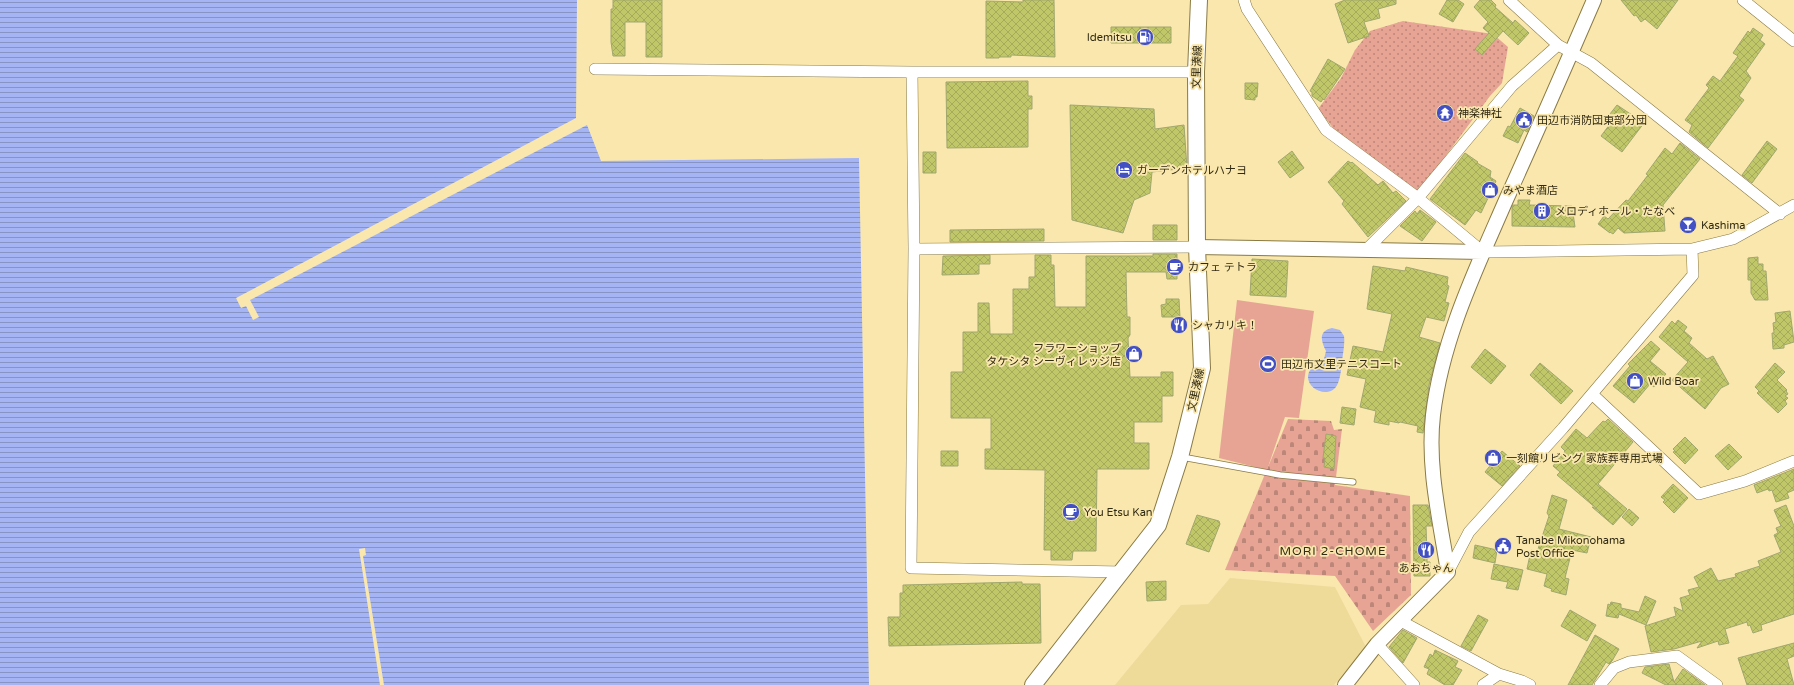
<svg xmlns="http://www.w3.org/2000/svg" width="1794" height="685" font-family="'Varela Round','Noto Sans JP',sans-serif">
	<defs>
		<pattern id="green-dots" width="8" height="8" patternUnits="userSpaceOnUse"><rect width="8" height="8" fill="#e7a495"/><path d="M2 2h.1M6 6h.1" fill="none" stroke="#bc8678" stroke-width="1.8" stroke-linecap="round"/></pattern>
		<pattern id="cemetery-stones" width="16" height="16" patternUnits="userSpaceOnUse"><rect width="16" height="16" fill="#e7a495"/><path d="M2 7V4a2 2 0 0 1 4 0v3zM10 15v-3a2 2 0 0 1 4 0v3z" fill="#bc8678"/></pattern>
		<pattern id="water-rules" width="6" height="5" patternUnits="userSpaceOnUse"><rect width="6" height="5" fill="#a4b4f5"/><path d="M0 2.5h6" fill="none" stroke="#8693c5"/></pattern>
		<pattern id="building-cross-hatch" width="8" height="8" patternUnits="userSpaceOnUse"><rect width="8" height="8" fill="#bfc769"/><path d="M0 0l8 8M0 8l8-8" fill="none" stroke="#a5ab5a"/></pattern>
	</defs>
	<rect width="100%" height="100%" fill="#f9e7ad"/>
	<path fill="#efdb99" d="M1230,578L1335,587L1366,647L1334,685H1115L1181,605L1208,604Z"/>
	<path fill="url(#green-dots)" d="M1403,21L1493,34L1508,47L1502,83L1490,96L1419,192L1334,129L1318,109L1341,78L1355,50L1370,31Z"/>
	<path fill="url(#cemetery-stones)" d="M1288,419L1331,421L1334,430L1342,429L1335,485L1410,496L1411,595L1373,631L1335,576L1225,570Z"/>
	<path fill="#e7a495" d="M1237,300L1314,311L1299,418L1285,417L1267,470L1219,458Z"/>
	<path fill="url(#water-rules)" d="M0,0H577L576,118L236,298L241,308L246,306L253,320L259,317L250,300L587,125L601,161L859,158L869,685H384L363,556L366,555L365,548L359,549L380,685H0Z
		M1332,328L1340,330L1344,336C1345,344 1343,353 1342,361C1341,368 1341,376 1338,383C1331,402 1300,388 1310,370C1313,365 1320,363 1324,359L1326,351C1321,341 1318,331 1332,328Z"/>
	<path fill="url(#building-cross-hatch)" stroke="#a1a76e" d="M613,0H662V57H646V22H625V56H613L611,42V9H613Z
		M1023,0H1054L1055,57L1011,55V57H999V58H986V1L1023,2Z
		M1345,0H1396V4L1378,9L1380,18L1364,22L1369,36L1348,43L1335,4Z
		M1447,0H1458L1464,4L1453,22L1439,14Z
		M1480,0H1491L1496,5L1495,7L1513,23L1515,20L1529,33L1518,45L1503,31L1482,55L1475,49L1489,33L1483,28L1488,22L1474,7Z
		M1621,0H1678L1657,29L1645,19L1641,22L1636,15L1634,16Z
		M1111,27H1171V43H1111Z
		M1753,28L1763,35L1760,40L1765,44L1746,71L1751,78L1739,96L1744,100L1708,148L1689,132L1692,125L1685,120L1709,88L1706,85L1713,76L1720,81L1738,56L1733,53L1748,31L1750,33Z
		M1328,59L1345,69L1324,100L1323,99L1321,102L1312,96V92L1310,91Z
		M1028,81V96H1032V109H1028V147L947,148L946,82Z
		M1245,83H1258L1257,97H1255V100L1245,99Z
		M1070,105L1154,109L1155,129L1184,125L1187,168L1152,172L1150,193L1134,200L1123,233L1072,220Z
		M1617,105L1644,123L1622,152L1601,136L1610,124L1606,119Z
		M1520,108L1534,116L1527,132L1524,130L1518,143L1503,136L1508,126L1510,127Z
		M1767,141L1777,149L1752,183L1742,175Z
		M1680,143L1700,159L1663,205L1665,231L1624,233L1618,228L1613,234L1610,232V233L1598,224L1604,216L1608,219L1626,200L1628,201L1648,175L1646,174L1665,148L1672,154Z
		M1292,151L1304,168L1290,178L1278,162Z
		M923,152H936V173H923Z
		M1465,153L1478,162L1477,163L1491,171L1490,177L1496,181L1481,213L1476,210L1465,225L1430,199Z
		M1348,161L1351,163L1352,162L1378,185L1383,181L1393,193L1396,191L1406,201L1368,237L1342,204L1344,201L1328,182Z
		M1518,200H1530L1529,205L1572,206L1575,227L1512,226V207L1513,205H1518Z
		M1420,210L1436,222L1422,241L1400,226L1415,211L1417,214Z
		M1153,225H1177V240H1153Z
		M1044,229V241L950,242V230Z
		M1153,254H1177V279H1167L1166,272H1126L1127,317H1130V335L1128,338L1130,377H1161V372H1173V396H1162V422H1134V443H1149V469H1097L1096,551H1073L1072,560H1051V550H1044L1045,470L985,469V449H991V418H951V372H963V332H978V303H989L990,334H1013V289H1029V277H1035V255H1051V265H1054L1055,307H1086V256H1153Z
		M990,255V264H979V274L942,275L943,256Z
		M1758,257V264H1763V271H1766L1768,300H1755L1751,293V280H1748V258Z
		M1252,259L1288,261L1286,297L1250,295Z
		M1373,266L1405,271L1406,267L1448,277L1447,285L1449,286L1445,302L1449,303L1444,321L1426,317L1419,337L1440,343L1429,385L1423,433L1417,432L1418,426L1400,422L1399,423L1389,421V425L1374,422L1376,411L1360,407L1366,379L1347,375L1353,346L1383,352L1392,314L1367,309Z
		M1166,299H1179L1180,317H1162L1161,305L1166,304Z
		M1790,311L1794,342L1784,345V348L1773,349L1772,333H1774L1773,323L1776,322L1775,313Z
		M1678,320L1687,327L1684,331L1692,338L1689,343L1707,359L1713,356L1729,384L1721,388L1705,409L1672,380L1688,362L1659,337L1672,321L1675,324Z
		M1651,341L1660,349L1650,361L1666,374L1654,387L1650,384L1634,403L1613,386L1630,366L1628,364Z
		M1485,349L1506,366L1491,384L1471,367Z
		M1540,363L1573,391L1561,404L1530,375Z
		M1775,363L1785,372L1777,380L1787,390L1786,391L1788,394L1785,396L1788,398L1785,401L1787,404L1778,413L1757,393L1759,391L1755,387Z
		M1342,407L1356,409L1354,425L1340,423Z
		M1608,419L1633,442L1598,484L1627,509L1613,525L1592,507L1597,509L1557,475L1560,472L1553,466L1565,451L1561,447L1576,429L1587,438L1603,421L1605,422Z
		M1326,434L1336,436L1334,469L1324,467L1325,458H1323Z
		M1685,437L1698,450L1685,464L1673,452L1675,451L1673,449Z
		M1729,444L1742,457L1728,470L1715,456Z
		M941,451H958V466H941Z
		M1502,451L1520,466L1502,486L1485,472Z
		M1794,469V490L1787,493L1789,498L1776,502L1772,490L1769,491L1768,489L1757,493L1754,485Z
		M1673,484L1688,498L1674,513L1663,502L1665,500L1661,497Z
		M1552,495L1567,500L1559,529L1591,537L1587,553L1572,550L1565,578L1569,579L1566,595L1551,591L1552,589L1544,586L1547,574L1527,569L1531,550L1537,552L1549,516L1547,513Z
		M1413,505H1428L1432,526H1426L1427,554V562H1430V576H1414Z
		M1786,505L1794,526V614L1761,625L1762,630L1753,633L1750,625L1748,626L1747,622L1725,629L1729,643L1719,645L1718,641L1697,648L1702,641L1674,649L1651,652L1645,626L1676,616L1674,607L1683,611L1680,598L1690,595L1688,590L1699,587L1694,577L1711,568L1718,581L1736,577L1735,574L1760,566L1758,561L1781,552L1774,535L1778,533L1776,528L1781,526L1774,510Z
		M1629,509L1639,518L1632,526L1622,517Z
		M1197,515L1219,521L1220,524L1209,552L1186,544Z
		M1475,545L1497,550L1495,563L1473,558Z
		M1494,564L1523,570L1518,590L1506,588L1508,582L1491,579Z
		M1166,581V600L1147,601L1146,582Z
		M1022,582V584H1040L1041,643L889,646L888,617H900V593H903V585Z
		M1645,596L1656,601L1646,625L1619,614L1618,618L1606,616L1608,604L1610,605L1611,602L1621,604V608L1639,612Z
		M1570,610L1596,625L1587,641L1561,626Z
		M1478,615L1488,620L1471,651L1461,646Z
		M1403,630L1417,638L1403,663L1389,647Z
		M1595,635L1619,649L1612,661L1609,664L1606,662L1592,685H1568Z
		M1794,643V656L1787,659L1794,685H1747L1738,658Z
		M1435,650L1458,661L1455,667L1462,670L1453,685H1445L1427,674L1429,669L1424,667L1430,654L1433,656Z
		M1669,664L1674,682L1683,669L1705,685H1666L1642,673L1645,667Z"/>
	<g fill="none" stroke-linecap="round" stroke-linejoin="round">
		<defs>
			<path id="service" d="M1182,457L1280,475L1353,482"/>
			<path id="minor" d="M1244,0L1247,9L1326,130L1418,198L1483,252L1692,249
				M1509,0L1558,45L1591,63L1780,214
				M1743,0L1794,41
				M595,69L912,72H1196
				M912,72L914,249L911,568L1122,572
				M914,249L1197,247
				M1366,250L1418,198L1512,86L1558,45
				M1592,394L1699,494L1745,481L1794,461
				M1448,572L1469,532L1563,428L1693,275L1692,249L1733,239L1794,205
				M1399,620L1499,674L1522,681L1530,685
				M1377,644L1414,685
				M1483,685L1499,674
				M1600,685L1614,668L1629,662L1677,656L1717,685"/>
			<path id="tertiary" d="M1197,247L1483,252
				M1345,685L1377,644L1448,572C1440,520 1427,467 1433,415C1442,339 1476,269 1506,200C1536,134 1565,67 1594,0"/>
			<path id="secondary" d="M1033,685L1158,525L1180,457L1202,368L1197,247L1196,72L1199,0"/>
		</defs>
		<use href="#service" stroke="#8a7a43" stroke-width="7"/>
		<use href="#minor" stroke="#8a7a43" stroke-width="12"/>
		<use href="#tertiary" stroke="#8a7a43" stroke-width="16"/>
		<use href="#secondary" stroke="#8a7a43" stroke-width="18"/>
		<use href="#service" stroke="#fff" stroke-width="5.5"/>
		<use href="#minor" stroke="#fff" stroke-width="11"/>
		<use href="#tertiary" stroke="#fff" stroke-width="14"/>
		<use href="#secondary" stroke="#fff" stroke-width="16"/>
	</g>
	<defs>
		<symbol id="fuel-disc" viewBox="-11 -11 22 22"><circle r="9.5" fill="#4350c4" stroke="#f9e7ad"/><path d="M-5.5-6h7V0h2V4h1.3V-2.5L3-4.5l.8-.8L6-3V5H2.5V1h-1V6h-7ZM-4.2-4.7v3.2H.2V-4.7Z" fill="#fff"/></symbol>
		<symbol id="temple-disc" viewBox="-11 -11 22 22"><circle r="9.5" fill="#4350c4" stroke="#f9e7ad"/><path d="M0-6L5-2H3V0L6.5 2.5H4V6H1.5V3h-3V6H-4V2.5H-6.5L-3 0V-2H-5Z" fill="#fff"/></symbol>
		<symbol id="civic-disc" viewBox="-11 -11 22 22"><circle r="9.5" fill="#4350c4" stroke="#f9e7ad"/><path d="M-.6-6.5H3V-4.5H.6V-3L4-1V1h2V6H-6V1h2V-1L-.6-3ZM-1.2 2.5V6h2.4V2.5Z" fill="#fff"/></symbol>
		<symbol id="hotel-disc" viewBox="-11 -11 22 22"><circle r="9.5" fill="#4350c4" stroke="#f9e7ad"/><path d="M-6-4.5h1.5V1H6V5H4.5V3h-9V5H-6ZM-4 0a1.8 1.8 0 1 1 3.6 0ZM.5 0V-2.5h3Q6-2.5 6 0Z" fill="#fff"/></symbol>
		<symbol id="shop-disc" viewBox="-11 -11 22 22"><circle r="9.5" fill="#4350c4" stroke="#f9e7ad"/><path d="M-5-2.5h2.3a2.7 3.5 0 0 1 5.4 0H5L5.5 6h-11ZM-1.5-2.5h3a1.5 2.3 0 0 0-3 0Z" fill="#fff"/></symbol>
		<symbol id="building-disc" viewBox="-11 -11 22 22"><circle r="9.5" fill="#4350c4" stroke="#f9e7ad"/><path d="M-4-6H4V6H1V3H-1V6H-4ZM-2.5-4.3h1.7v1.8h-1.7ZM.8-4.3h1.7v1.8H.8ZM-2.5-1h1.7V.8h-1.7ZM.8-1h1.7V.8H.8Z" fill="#fff"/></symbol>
		<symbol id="bar-disc" viewBox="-11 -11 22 22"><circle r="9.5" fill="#4350c4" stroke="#f9e7ad"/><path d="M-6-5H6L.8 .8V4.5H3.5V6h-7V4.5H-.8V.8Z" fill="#fff"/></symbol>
		<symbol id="cafe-disc" viewBox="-11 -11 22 22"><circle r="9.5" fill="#4350c4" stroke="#f9e7ad"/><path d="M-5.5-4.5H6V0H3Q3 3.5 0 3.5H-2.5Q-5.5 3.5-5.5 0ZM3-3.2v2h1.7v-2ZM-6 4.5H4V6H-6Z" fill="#fff"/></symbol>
		<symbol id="restaurant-disc" viewBox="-11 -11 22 22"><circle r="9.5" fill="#4350c4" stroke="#f9e7ad"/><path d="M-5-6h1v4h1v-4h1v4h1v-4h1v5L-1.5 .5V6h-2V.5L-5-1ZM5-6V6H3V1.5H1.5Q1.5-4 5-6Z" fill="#fff"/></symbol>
		<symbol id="stadium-disc" viewBox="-11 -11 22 22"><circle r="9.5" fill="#4350c4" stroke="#f9e7ad"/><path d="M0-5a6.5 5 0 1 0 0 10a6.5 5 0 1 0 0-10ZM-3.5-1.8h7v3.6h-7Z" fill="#fff"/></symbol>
	</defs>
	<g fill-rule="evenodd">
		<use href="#fuel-disc" x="1135" y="27" width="20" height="20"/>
		<use href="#temple-disc" x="1435" y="103" width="20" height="20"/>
		<use href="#civic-disc" x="1514" y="110" width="20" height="20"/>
		<use href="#hotel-disc" x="1114" y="160" width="20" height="20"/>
		<use href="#shop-disc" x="1480" y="180" width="20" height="20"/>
		<use href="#building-disc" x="1532" y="201" width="20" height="20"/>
		<use href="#bar-disc" x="1678" y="215" width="20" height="20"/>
		<use href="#cafe-disc" x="1165" y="257" width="20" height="20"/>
		<use href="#restaurant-disc" x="1169" y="315" width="20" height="20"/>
		<use href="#shop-disc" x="1124" y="344" width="20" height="20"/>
		<use href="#stadium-disc" x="1258" y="354" width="20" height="20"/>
		<use href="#shop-disc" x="1625" y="371" width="20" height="20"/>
		<use href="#shop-disc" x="1483" y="448" width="20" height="20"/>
		<use href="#cafe-disc" x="1061" y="502" width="20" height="20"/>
		<use href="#civic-disc" x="1493" y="536" width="20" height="20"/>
		<use href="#restaurant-disc" x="1416" y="540" width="20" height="20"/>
	</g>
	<g text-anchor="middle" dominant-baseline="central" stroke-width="3.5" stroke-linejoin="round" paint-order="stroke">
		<g font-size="11" fill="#312a13" stroke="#f9e7ad" text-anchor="start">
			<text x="1132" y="37" text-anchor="end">Idemitsu</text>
			<text x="1458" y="113">神楽神社</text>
			<text x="1537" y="120">田辺市消防団東部分団</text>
			<text x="1137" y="170">ガーデンホテルハナヨ</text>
			<text x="1503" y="190">みやま酒店</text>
			<text x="1555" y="211">メロディホール・たなべ</text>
			<text x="1701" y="225">Kashima</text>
			<text x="1188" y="267">カフェ テトラ</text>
			<text x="1192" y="325">シャカリキ！</text>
			<text x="1121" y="348" text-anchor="end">フラワーショップ<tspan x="1121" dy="13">タケシタ シーヴィレッジ店</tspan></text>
			<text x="1281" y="364">田辺市文里テニスコート</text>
			<text x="1648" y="381">Wild Boar</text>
			<text x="1506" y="458">一刻館リビング 家族葬専用式場</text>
			<text x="1084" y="512">You Etsu Kan</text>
			<text x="1516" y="540">Tanabe Mikonohama<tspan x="1516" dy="13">Post Office</tspan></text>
			<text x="1426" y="568" text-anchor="middle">あおちゃん</text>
		</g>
		<g font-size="11" fill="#312a13" stroke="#f9e7ad">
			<text transform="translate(1197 67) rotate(-88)">文里湊線</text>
			<text transform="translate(1196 390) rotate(-78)">文里湊線</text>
		</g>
		<g font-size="12" letter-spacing="1" fill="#312a13" stroke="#f9e7ad">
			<text x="1333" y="551">MORI 2-CHOME</text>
		</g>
	</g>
</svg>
